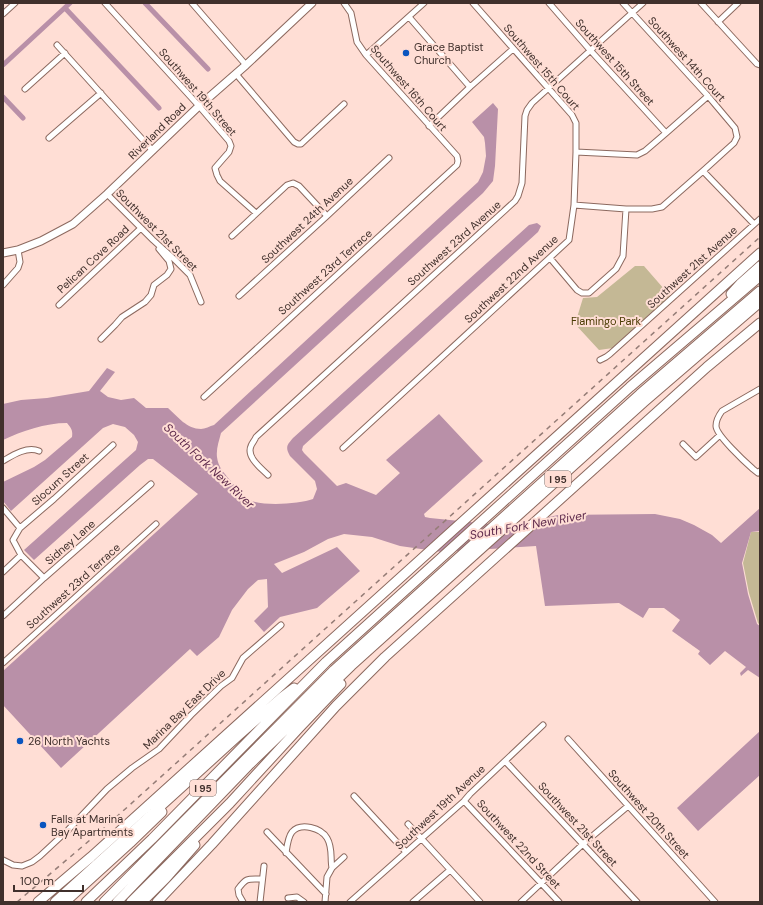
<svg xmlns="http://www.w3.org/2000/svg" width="763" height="905" font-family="'DM Sans',sans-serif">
	<rect width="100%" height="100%" fill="#ffded5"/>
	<path fill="#c4b895" d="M635,266H644L671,297L613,348L599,350L575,324L583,298L597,297Z
		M751,532H760V625L758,623L749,593L743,563Z"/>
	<path fill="#b990a8" d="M493,103L498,109L495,166L493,181L483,193L221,433C219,441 216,449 217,457C218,467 224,473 230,480C235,486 241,496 247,499C261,507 299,504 313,499L317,489L315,481L290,456C285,447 287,445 293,438L529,225L537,223L541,226L538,232L303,446L302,450L304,453L337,486L346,483L376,495L400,473L386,460L439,414L483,461L424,514L425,517L430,518L509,526L558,515L655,514L680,519L694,525L712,535L721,543L760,508V531L751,532L742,563L748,594L757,624L760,626V678L748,670L741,676L740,673L746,667L725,651L710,665L698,654L700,651L672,631L680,620L664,608H649L643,618L619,603L545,606L536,546L442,552L400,546L372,537L344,534L328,539L304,552L274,564L282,573L337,547L360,571L317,608L280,617L264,632L254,621L268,607L267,579L258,580L248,589L232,610L219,637L197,656L190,649L61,768L3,705V671L198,494L153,459H148L140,465L34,560L24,550L136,450L138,442L134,435L125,427L113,424L103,428L11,511L3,501V482L34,467L45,460L72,437C73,430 71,428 67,423C45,423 22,431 3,440V404L21,400L47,398L89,391L107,368L115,372L100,391L108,397L121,400L134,398L146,408H168C178,417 187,429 201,429C205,429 210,426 214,425L478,182L483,172L486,156L485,143L484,137L472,122Z
		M760,731V775L698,831L677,808Z"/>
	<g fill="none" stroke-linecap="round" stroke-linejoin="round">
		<path stroke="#b990a8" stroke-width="5" d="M145,3L208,69
			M65,8L159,108
			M3,65L70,3
			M3,97L23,118"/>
		<defs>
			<path id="street" d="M105,3L199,106L229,141L231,146L229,152L215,168L217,175L220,181L256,213
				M192,3L246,65
				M549,3L590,50L666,133
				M701,3L757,64L760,65
				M3,14L15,3
				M409,17L470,87
				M718,22L738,3
				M57,45L153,151
				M366,55L424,3
				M236,74L294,142L298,144H301L344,104
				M25,89L65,53
				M429,126L470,87L513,49
				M49,138L101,93
				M576,152L637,155L645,151L666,133L708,96
				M703,171L754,224
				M107,194L153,240L174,259L190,275L201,302
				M574,205L626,209H652L662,207L703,171L734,143L737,137L735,128L708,96L623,3
				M232,236L287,185L293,183L299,186L327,216
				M550,258L577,290L582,293H589L616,269L623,256L626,209
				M3,285L18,268L20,262L18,250
				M239,296L327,216L389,158
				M59,305L141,228
				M101,339L115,325L122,317L145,302L151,295L154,285L167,275L171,269L169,261L159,249
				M600,360L606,357L610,354L760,219
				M760,389L722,411C719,415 716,420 716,426C716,435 745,462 753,469L758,473L760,471
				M204,397L457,165L458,161L457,156L366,55L357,42L351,13L344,3
				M683,444L696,457L720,435
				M343,448L569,240L574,205L576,152V123L572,115L473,3
				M3,461C13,455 27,446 39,451
				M268,475C261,468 246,457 251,446C252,443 255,440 256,437L515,201L518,196L522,183L525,116L527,110L532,103L643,3
				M3,508L20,528L13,540L21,555L44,578
				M20,528L54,499L113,445
				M3,572L21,555
				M3,616L44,578L151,484
				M3,663L156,524
				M568,739L715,902
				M505,761L637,902
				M354,796L406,852
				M464,801L559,902
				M408,824L480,902
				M267,832L326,894
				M286,853C287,846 288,837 292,832C301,822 321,828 327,838C333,848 330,858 332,868L327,877L325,902
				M3,860L13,865L22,866L32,862L40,856L68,830L107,789L132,768L159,749L191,715L221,686L232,678L243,658L281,625
				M332,868L344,857
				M288,898L297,897L304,902
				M243,902L239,895L238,889C247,877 248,879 262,879
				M260,902L264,866
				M350,902L421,839L464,801L470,794L543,725
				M413,902L450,870
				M521,902L583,844L628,806"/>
			<path id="secondary" d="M3,253L18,250L41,241L73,224L107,194L199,106L246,65L312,3"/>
			<path id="highway" d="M731,294L741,283L760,266
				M38,902L91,857L760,253
				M55,902L238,736L282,697L294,688
				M65,902L130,843L162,812
				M86,902L152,839L326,662L630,387L760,276
				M104,902L334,670L640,394L760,291
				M117,902L250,764L351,666L644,402L760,302
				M131,902L230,803L299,728L341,684
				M142,902L166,878L195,845
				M157,902L212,844L336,706L385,657L707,367L760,323"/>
		</defs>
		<use href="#street" stroke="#8c695f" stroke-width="7"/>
		<use href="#secondary" stroke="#8c695f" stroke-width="9"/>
		<use href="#highway" stroke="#8c695f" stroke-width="11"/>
		<use href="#street" stroke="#fff" stroke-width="5"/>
		<use href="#secondary" stroke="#fff" stroke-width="7"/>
		<use href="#highway" stroke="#fff" stroke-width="9"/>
		<path stroke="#947c76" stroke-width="1.5" stroke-dasharray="5 5" stroke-linecap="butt" d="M17,902L103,829L760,237"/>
	</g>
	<g fill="#0a55bf" stroke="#ffded5" stroke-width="1.5">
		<circle cx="406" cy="53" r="4"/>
		<circle cx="20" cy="741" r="4"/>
		<circle cx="43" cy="825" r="4"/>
	</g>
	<g text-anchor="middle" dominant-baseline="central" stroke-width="4" stroke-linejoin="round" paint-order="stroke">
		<g fill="#ffded5" stroke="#79645f" stroke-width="1">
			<rect x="545" y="471" width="26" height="16" rx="3"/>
			<rect x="190" y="780" width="26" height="16" rx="3"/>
		</g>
		<g font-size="10" font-weight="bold" fill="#40302c">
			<text x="558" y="479">I 95</text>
			<text x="203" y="788">I 95</text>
		</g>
		<g font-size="11" fill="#40302c" stroke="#ffded5" text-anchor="start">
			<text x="414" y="47">Grace Baptist<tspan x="414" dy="13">Church</tspan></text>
			<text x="28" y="741">26 North Yachts</text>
			<text x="51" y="819">Falls at Marina<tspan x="51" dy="13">Bay Apartments</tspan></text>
		</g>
		<g font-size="11" fill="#40302c" stroke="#ffded5">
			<text transform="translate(687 59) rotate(48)">Southwest 14th Court</text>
			<text transform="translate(615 62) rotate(48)">Southwest 15th Street</text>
			<text transform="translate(542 67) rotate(49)">Southwest 15th Court</text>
			<text transform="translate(409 88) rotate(49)">Southwest 16th Court</text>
			<text transform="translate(198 92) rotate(49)">Southwest 19th Street</text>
			<text transform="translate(157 131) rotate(-44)">Riverland Road</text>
			<text transform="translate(307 220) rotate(-43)">Southwest 24th Avenue</text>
			<text transform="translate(157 230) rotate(45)">Southwest 21st Street</text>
			<text transform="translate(454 243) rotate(-42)">Southwest 23rd Avenue</text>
			<text transform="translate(93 259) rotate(-43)">Pelican Cove Road</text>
			<text transform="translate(692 267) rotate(-42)">Southwest 21st Avenue</text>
			<text transform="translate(325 272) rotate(-42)">Southwest 23rd Terrace</text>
			<text transform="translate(511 279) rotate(-43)">Southwest 22nd Avenue</text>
			<text transform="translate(60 479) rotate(-42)">Slocum Street</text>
			<text transform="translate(70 542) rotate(-41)">Sidney Lane</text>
			<text transform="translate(73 586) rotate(-42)">Southwest 23rd Terrace</text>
			<text transform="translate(184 709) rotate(-44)">Marina Bay East Drive</text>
			<text transform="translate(440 807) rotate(-43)">Southwest 19th Avenue</text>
			<text transform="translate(649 814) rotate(48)">Southwest 20th Street</text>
			<text transform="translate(578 824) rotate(47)">Southwest 21st Street</text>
			<text transform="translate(519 844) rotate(47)">Southwest 22nd Street</text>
		</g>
		<g font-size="11" fill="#4a3b03" stroke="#ffded5">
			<text x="606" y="321">Flamingo Park</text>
		</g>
		<g font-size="12" font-style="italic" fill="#5e2a4c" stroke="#ffded5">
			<text transform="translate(209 466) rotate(43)">South Fork New River</text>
			<text transform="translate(528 525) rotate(-10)">South Fork New River</text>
		</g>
	</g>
	<rect width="763" height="905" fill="none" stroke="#40302c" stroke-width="8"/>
	<path d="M14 885v6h69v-6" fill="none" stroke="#40302c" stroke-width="2"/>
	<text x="20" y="885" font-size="12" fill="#40302c" stroke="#ffded5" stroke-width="3" paint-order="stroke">100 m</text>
</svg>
